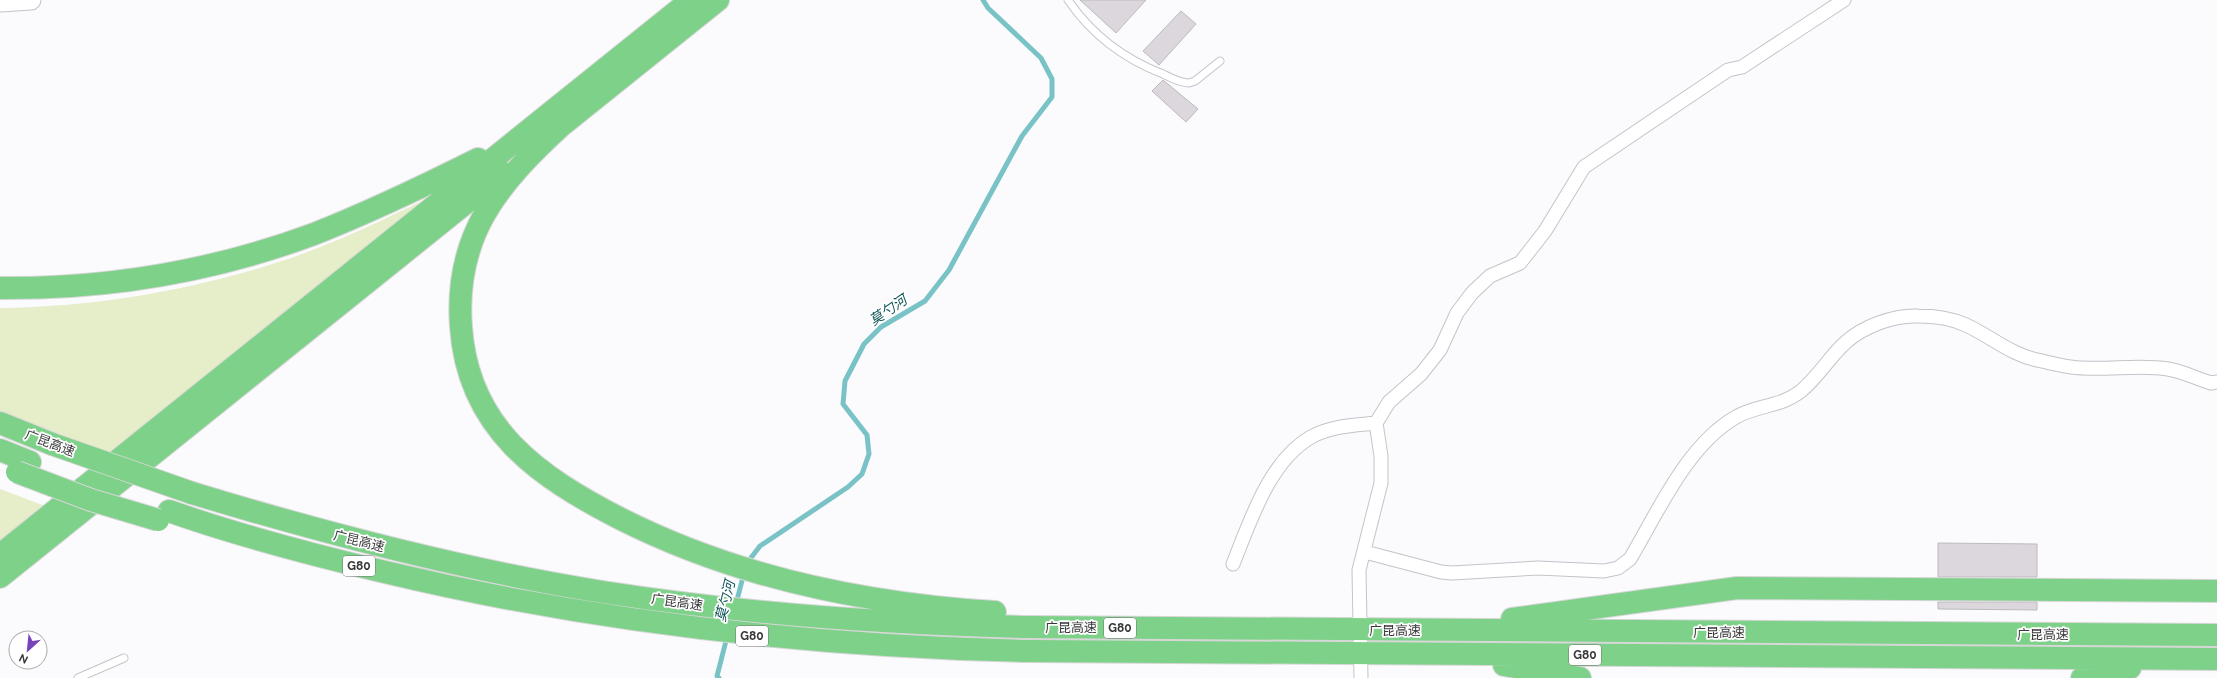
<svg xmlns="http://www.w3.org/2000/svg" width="2217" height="678" font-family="Raleway,'Noto Sans SC',sans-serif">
	<rect width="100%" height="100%" fill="#fbfbfe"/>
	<path fill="#e5edc9" d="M426,199L112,457L0,417V308C99,307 200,289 294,257C339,241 383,220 426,199Z
		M0,489L45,506L0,543Z"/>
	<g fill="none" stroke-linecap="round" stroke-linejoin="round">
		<path stroke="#79c3c6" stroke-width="5" d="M747,563L760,546L848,487L862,474L869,454L867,435L843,404L845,381L864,344L881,327L925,301L949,270L1022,136L1052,97V79L1041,58L988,8L983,0
			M736,604L744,573
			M719,678L717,676L727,637"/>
	</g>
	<path fill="#dbd7dd" stroke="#bdb9bf" d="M1080,0H1146L1116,33Z
		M1181,11L1196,24L1159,65L1143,51Z
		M1163,80L1198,109L1186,122L1152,91Z
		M1938,543L2037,544V577H1938Z
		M1938,602H2037V610L1938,609Z"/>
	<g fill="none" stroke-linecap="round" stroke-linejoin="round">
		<defs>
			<path id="lane" d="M1068,0C1092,35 1124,59 1163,74C1171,78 1180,83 1189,83L1195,81L1220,61
				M78,678L124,658"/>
			<path id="street" d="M1365,552L1441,572L1452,573L1538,568L1604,571L1618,568L1630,559C1658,512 1687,445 1736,417C1757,405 1781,407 1801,391C1819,376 1830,356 1846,342C1864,326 1894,315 1918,316C1934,316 1951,318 1966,325C1992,337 2012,356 2042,361C2055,364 2070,368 2083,368C2111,370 2140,364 2168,369C2182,371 2197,379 2211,383L2217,382
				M1233,564C1250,522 1269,461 1311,437C1330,426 1355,425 1376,423
				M1361,678L1359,570L1381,483V456L1376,423L1389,402L1421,374L1440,350L1457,313L1472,293L1490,276L1520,263L1545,231L1584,167L1728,70L1742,67L1844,0"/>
			<path id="secondary" d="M0,2L31,0"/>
			<path id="highway" d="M562,125C498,184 454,235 461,327C468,429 539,477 621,519C738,578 866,604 995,612
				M551,134L718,0
				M0,288C106,289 214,271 314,234C370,212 424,186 478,159
				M0,423L52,444
				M0,450L30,462
				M192,493C327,534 464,570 603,592C745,614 886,624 1029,627L2217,635
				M169,511C240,536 313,555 385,572C598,623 810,646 1029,651L2217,659
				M0,555L691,0
				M0,577L503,173
				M1512,619L1737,588L2217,591
				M1504,665L1580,678
				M2082,678L2130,668"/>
		</defs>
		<use href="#lane" stroke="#c3c3c9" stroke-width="9"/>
		<use href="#street" stroke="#c3c3c9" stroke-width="15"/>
		<use href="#secondary" stroke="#c3c3c9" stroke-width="21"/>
		<use href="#highway" stroke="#d7d7d8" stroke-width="24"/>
		<use href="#lane" stroke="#fff" stroke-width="7"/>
		<use href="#street" stroke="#fff" stroke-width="13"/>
		<use href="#secondary" stroke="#fff" stroke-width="19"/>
		<use href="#highway" stroke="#7ed188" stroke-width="22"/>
		<defs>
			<path id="highway-bridge" d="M52,444L192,493
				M17,472L91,500L158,520"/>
		</defs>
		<use href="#highway-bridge" stroke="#d7d7d8" stroke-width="24" stroke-linecap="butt"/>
		<use href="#highway-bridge" stroke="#7ed188" stroke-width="22"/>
	</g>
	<g text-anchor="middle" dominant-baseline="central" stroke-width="3.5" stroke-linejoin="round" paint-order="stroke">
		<g fill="#fff" stroke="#747476" stroke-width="1">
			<rect x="343" y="556" width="32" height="20" rx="3"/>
			<rect x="1104" y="618" width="32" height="20" rx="3"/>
			<rect x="736" y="626" width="32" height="20" rx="3"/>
			<rect x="1569" y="645" width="32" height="20" rx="3"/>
		</g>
		<g font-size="12" font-weight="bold" fill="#38383b">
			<text x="359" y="566">G80</text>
			<text x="1120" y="628">G80</text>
			<text x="752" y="636">G80</text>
			<text x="1585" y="655">G80</text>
		</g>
		<g font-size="13" fill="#38383b" stroke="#fff">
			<text transform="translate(50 443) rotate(21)">广昆高速</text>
			<text transform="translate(359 541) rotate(14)">广昆高速</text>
			<text transform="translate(677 602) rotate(8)">广昆高速</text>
			<text x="1071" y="627">广昆高速</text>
			<text x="1395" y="630">广昆高速</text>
			<text x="1719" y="632">广昆高速</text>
			<text x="2043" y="634">广昆高速</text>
		</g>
		<g font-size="14" font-style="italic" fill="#0d5053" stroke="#fff">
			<text transform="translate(888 310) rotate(-34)">莫勺河</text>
			<text transform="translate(725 601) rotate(-76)">莫勺河</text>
		</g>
	</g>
	<g transform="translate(28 650) rotate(207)"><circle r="19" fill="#ffffff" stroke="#afafb1"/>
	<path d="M0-3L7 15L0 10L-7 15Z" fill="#7944bb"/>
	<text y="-6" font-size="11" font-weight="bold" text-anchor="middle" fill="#38383b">N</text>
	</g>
</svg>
